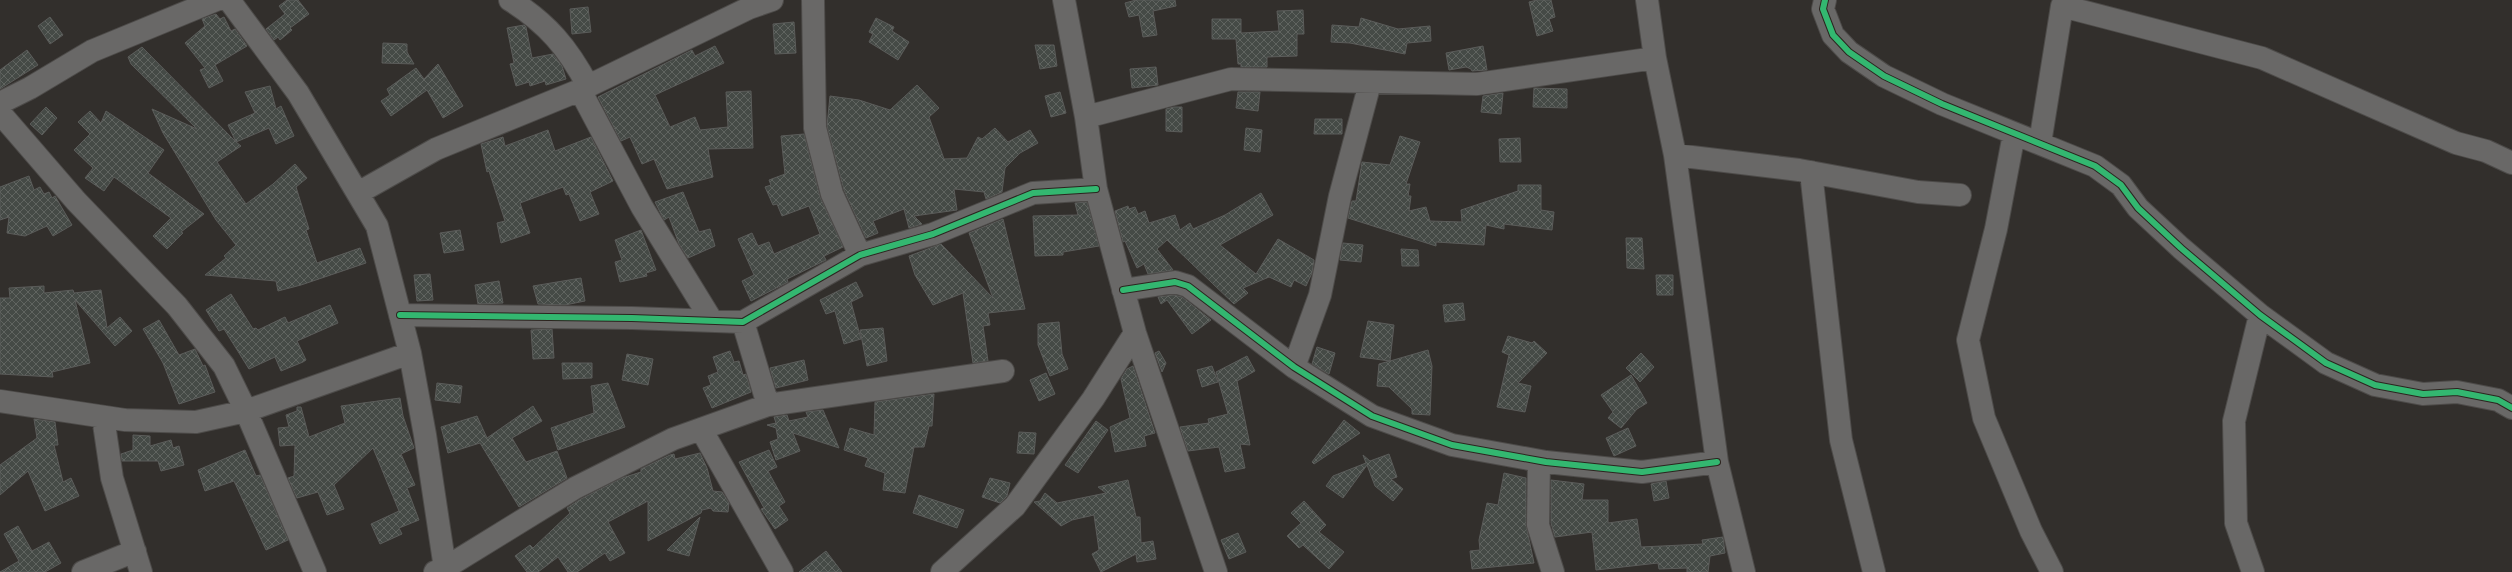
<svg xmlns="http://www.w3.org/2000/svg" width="2512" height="572" font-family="Manrope,sans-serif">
	<defs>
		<pattern id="building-cross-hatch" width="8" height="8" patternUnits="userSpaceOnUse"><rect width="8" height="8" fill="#454a46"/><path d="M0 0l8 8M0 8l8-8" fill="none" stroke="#606460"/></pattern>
	</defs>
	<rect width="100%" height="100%" fill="#322f2c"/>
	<path fill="url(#building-cross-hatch)" stroke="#5b5c5a" d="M287,0H298L309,14L290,28L292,30L280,40L278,37L274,40L266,29L285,14L279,6Z
		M1136,0H1175L1176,6L1153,11L1157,35L1143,37L1139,15L1129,17L1125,3Z
		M1537,0H1551L1555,17L1549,19L1553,31L1537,36L1529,2Z
		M588,7L591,32L572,34L570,9Z
		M1303,10L1304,34H1297V56L1267,57V67H1241V64H1238L1236,39H1212V19H1241V33L1279,31L1277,11Z
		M216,14L220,19L224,17L231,31L235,29L247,46L215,65L223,81L209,88L200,70L205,68L185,43L205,26L202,19Z
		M50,17L63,35L50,44L38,26Z
		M876,18L894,27L892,31L909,42L898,60L869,42L873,34L869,32Z
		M1361,18L1398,29L1430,26L1431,41L1407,43L1405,54L1350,43L1331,42L1332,25L1359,27Z
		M794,22L796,53L775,54L773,24Z
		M524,25L526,27L532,58L553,54L562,66L566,79L546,85L545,81L530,86L529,82L516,86L510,64L514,63L507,28Z
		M383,43L407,44V52L414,64L382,63Z
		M1035,45H1054L1057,66L1040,69Z
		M715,46L724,63L655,95L670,127L695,117L700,130L728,127L726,92L751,91L753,148L708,149L713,177L667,189L654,159L642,164L630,137L621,141L598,97L692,50L695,56Z
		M1483,46L1487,70L1472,71L1471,69L1466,67L1449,70L1446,53Z
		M142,47L236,142L228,125L255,113L245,92L270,86L276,109L281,106L294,136L276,144L269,128L236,142L241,146L217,162L246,204L273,184L295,164L307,178L296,187L309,229L306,230L317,263L360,248L366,263L301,285L278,291L276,281L205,275L226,258L224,256L236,245L216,220L163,133L152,109L197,129L131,64L128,57Z
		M27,50L38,65L0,89V70Z
		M438,64L463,106L443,118L427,90L391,116L381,101L390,95L387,89L416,68L424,79Z
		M1156,67L1158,85L1132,88L1130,69Z
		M917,85L939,108L929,117L944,159L967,158L978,137L982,139L995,128L1008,142L1030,130L1038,143L1020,153L1005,168L1002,192L986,199L984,192L954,189L957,210L914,216L922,224L909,228L904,209L873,221L878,233L866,238L844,190L827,126L830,96L859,100L890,110Z
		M1534,88L1567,89V108L1533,107Z
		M1060,92L1066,113L1051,117L1045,96Z
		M1238,92H1260L1258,111L1236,108Z
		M1503,93L1501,114L1481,112L1483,96Z
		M46,107L57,118L42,135L30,124Z
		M1174,107H1182V132L1166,131V109Z
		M90,111L101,123L106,111L164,150L148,173L204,214L181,232L183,233L167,249L153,236L171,218L114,177L104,191L85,178L93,168L74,150L90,134L78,122Z
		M1315,119H1342V134H1314Z
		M1246,128L1262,130L1260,152L1244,150Z
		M548,130L555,151L591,137L613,181L590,192L599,214L580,221L569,194L566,195L563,187L520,203L530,233L501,243L497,223L505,221L489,171L487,172L481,144L503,137L505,146Z
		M804,134L820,197L843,247L824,256L826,260L787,279L788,282L751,301L742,281L754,275L738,239L752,233L758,246L769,242L774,254L820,234L809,206L782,216L777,204L773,205L765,187L771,185L769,180L785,174L781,136Z
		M1400,136L1420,142L1406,184H1410L1408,196H1411L1409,211L1426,207L1430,221L1462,222L1461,210L1518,191V185H1541V210L1554,212L1552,230L1504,224V229L1486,225L1484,245L1436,242V246L1348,218L1352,201H1356L1362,162L1390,165Z
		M1520,138L1521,162H1500L1499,139Z
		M29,176L34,190L40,187L44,194L49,192L52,198L55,196L72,225L53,236L47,226L25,236L7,233L9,217L0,220V187Z
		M683,192L699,232L710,229L715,246L688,258L679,244L669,217L664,220L655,202Z
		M1261,193L1273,215L1220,245L1256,274L1278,239L1314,260L1312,273L1306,286L1294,280L1291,287L1269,277L1243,288L1248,293L1234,304L1167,240L1157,249L1173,270L1148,274L1144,264L1137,268L1125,241L1123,242L1115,211L1128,206L1129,209L1135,207L1138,214L1145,211L1149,223L1175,215L1180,230L1190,223L1193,229L1225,215Z
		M1087,202L1099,246L1063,252V255L1035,256L1033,216L1078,215L1075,203Z
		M1003,219L1025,309L988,313L990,325L983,326L988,361L973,363L963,293L933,305L915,275L909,256L941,244L993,298L969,233Z
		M460,230L464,250L444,253L440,233Z
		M641,230L656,270L646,273L647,276L620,282L615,262L622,260L615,240Z
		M1626,238H1642L1644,269L1627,268Z
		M1343,243L1363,245L1361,262L1340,260Z
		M1401,249L1418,250L1419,266H1402Z
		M430,274L433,300L417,301L414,275Z
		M1656,275H1673V295H1657Z
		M581,278L585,301L565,305L538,304L533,286Z
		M499,281L503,303L478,304L475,285Z
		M856,282L863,296L851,302L861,339L844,344L835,311L826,314L820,300Z
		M44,286V293L73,290L74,293L101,290L107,328L120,317L132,331L115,346L75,300L90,363L52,372L53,377L0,374V298H10L9,288Z
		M231,294L253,329L256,328L258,330L285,317L288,323L330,305L338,323L297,341L306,360L303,362L281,371L275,357L249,369L224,329L219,331L206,310Z
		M1174,295L1182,297L1211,320L1192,334L1167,300L1161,304L1158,297Z
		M1463,303L1465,320L1445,322L1443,305Z
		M159,320L179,355L195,349L203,366L205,365L215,392L179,404L163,363L143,329Z
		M1368,321L1394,325L1390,361L1428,350L1432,366L1430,415L1412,414V409L1389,387L1377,386L1379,364L1390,361L1360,357Z
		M1059,322L1062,354L1068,369L1050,376L1038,345V324Z
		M883,328L887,361L867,366L860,330Z
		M552,329L554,358L533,359L531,330Z
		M1508,336L1532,343L1534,341L1547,353L1518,383L1531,386L1525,412L1497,407L1509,355L1502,352Z
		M1317,347L1335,353L1329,374L1312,364Z
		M730,351L734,362L739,361L743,375L746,374L751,392L712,408L703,388L711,385L708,376L718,372L713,357Z
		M1159,351L1166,363L1162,372L1155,353Z
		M1641,353L1654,367L1640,382L1626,368Z
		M627,354L653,359L648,385L622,380Z
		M1247,356L1255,371L1237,381L1250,445L1240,444L1245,468L1225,472L1219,447L1188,451L1180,427L1209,423L1208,419L1228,414L1216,372Z
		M804,360L808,380L776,388L770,368Z
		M562,363H592V378L563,379Z
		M1133,366L1155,433L1144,436L1146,446L1115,452L1110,427L1130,418L1121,379L1127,369Z
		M1212,366L1218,382L1202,387L1197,370Z
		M1046,373L1055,394L1039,401L1030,380Z
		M1631,375L1647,403L1637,409L1621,428L1608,418L1613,412L1601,395Z
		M437,383L462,386L460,403L435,400Z
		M608,383L625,427L558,450L551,428L594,413L591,386Z
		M934,394L932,426H929L924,447H914L905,493L883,490L885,473L865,466L868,458L844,450L850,428L874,435L875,402Z
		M400,398L403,416L414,448L401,454L415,485L407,488L419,520L399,528L402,534L380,544L371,524L399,511L373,448L334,485L344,509L327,515L318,492L297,498L288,478L294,476L295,445L280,446L278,428L289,427L286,415L297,411V407H301L309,437L345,423L341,406Z
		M533,406L542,421L512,438L526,462L557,451L567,478L519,507L480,443L448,453L441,427L477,416L487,438Z
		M823,410L839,448L793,433L800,451L776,460L770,442L778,439L776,428L767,425L776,423L774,417L787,415L789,421L808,417L806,412Z
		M34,419L55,422L58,445H54L63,482L71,478L79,496L45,511L28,471L0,495V465L37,438Z
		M1344,420L1360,433L1314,464L1312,462Z
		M1096,421L1108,430L1078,473L1065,465Z
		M1628,428L1636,446L1614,456L1606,438Z
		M1019,432L1036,433L1034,454L1017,453Z
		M133,435L150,436V446L171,440L173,448L179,446L184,465L161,471L158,461H122L121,454L133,450Z
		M245,450L256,476L260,475L288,540L266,550L234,481L205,491L198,470Z
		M769,450L777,467L768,471L785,502L779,506L788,520L775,529L761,509L764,508L739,462Z
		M700,453L707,468L713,491L722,492L729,503L728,512L713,511L711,508L702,510L701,513L648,541V501L608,522L625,553L610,561L605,553L577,572H568L558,557L538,572H527L515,556L530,545L533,548L570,513L567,508L581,499L622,478L641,472V469L670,455L674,454L675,459Z
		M1389,454L1397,477L1391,479L1403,489L1393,501L1375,486L1367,465L1343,498L1326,486L1333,476L1366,463L1363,455L1370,461Z
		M1504,473L1526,478V525L1534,563L1472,569L1470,551L1480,550L1479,540L1487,503L1498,505Z
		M990,478L1010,483L1007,496L1000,503L982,497Z
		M1128,480L1136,517H1140L1141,543L1153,541L1156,559L1137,562L1136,554L1101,572L1092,554L1099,550L1094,515L1072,520L1061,526L1034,502L1040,501L1045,493L1057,503L1106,493L1098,487Z
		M1551,480L1584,484L1582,500H1608V523L1637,519L1641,547L1703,544L1702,540L1723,537L1725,553L1710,556L1708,572H1687V568L1659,569L1658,563L1596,570L1592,532L1555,537L1551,523Z
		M1666,481L1669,498L1654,501L1651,484Z
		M919,495L964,510L957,528L913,513Z
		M1304,501L1326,525L1319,532L1344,552L1329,569L1303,545L1299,548L1287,536L1301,523L1291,513Z
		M700,517L689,556L667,550Z
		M18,526L32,551L49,542L61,563L45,572H0L19,561L4,534Z
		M1238,533L1246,552L1229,559L1221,540Z
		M826,551L842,572H799Z"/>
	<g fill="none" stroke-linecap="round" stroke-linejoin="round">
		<defs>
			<path id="minor" d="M229,0L298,93L377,226L410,353L425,435L445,568L435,572
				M510,0C547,23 568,48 588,86
				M813,0L815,128L832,194L860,255
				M1064,0L1086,117L1096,189L1135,333L1216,572
				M1647,0L1655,58L1675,155L1717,462L1744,572
				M1825,0L1823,9L1833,35L1849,52L1884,76L1942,104L2095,166L2121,185L2138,208L2181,248L2260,315L2326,363L2375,385L2423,394L2457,392L2498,400L2512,408
				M580,90L642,207L712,321
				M0,103L30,88L92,51L216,0
				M0,113L76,201L177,306L224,366L246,411L315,572
				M1086,117L1231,79L1477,84L1655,58
				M2014,134L1996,229L1968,340L1984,418L2031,531L2052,572
				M2040,143L2062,6L2262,58L2456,143L2486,151L2512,163
				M1675,155L1799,170L1918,192L1960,195
				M1811,172L1841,440L1874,572
				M358,193L436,149L580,90L749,8L772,0
				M1123,290L1175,282L1188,286L1294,367L1372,416L1452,445L1546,462L1642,472L1717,462
				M400,315L632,318L743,322L860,255L933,234L1033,193L1096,189
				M743,322L768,405
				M1294,367L1320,295L1340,196L1370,83
				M0,401L125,420L196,422L246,411L410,353
				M103,417L112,478L141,572
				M701,429L782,572
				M1539,461L1538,525L1553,572
				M83,572L135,551
				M445,572V568L575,488L673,439L768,405L1003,371
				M942,572L1015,506L1093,399L1135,333
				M2253,572L2236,523L2234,421L2260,315"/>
		</defs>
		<use href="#minor" stroke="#4d4b49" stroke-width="24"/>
		<use href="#minor" stroke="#696867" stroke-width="22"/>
		<defs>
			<path id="cycleway" d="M1825,0L1823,9L1833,35L1849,52L1884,76L1942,104L2095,166L2121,185L2138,208L2181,248L2260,315L2326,363L2375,385L2423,394L2457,392L2498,400L2512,408
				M1123,290L1175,282L1188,286L1294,367L1372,416L1452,445L1546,462L1642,472L1717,462
				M400,315L632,318L743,322L860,255L933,234L1033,193L1096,189"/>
		</defs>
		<use href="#cycleway" stroke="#2c241f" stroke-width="8"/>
		<use href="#cycleway" stroke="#33b770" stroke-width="6"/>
	</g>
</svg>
